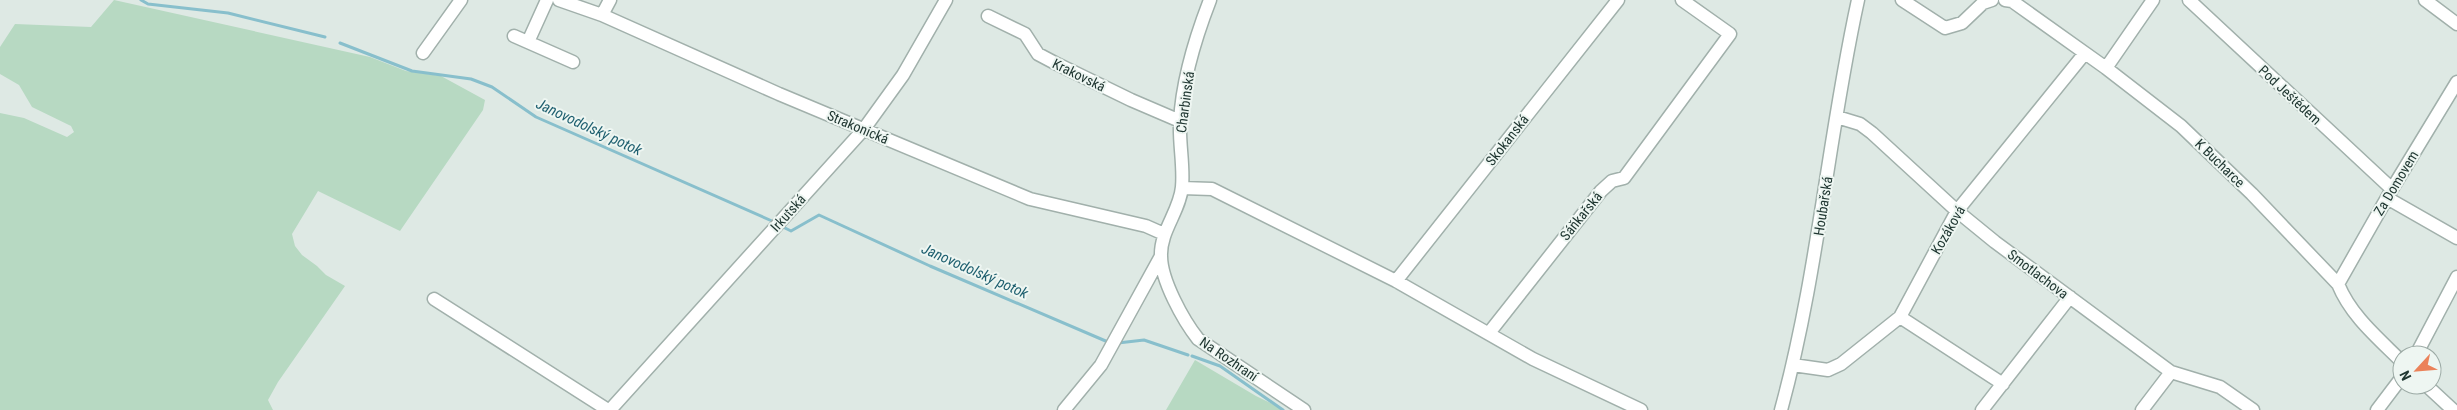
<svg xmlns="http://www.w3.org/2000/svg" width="2457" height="410" font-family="'Roboto Condensed',sans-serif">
	<rect width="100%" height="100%" fill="#dee9e4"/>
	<path fill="#b7d9c2" d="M114,0L370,57L406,71L441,76L485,100L483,110L400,231L318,191L292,234L295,246L302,255L317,266L326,275L345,286L278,382L268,400L273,410H0V113L24,118L67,137L74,132L71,126L32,107L19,85L0,74V47L15,24L91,27Z
		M1195,360L1256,396L1285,410H1166Z"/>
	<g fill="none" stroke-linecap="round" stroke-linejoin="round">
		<path stroke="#88bfcc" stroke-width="3" d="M141,0L148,4L228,13L325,37
			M340,43L412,71L471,79L492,87L536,117L772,221
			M781,226L791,231L819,215L930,266L1108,342
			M1118,343L1144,340L1188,355
			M1192,356L1220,366L1283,410"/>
		<defs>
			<path id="minor" d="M559,0L602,15L779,94L1030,199L1146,226L1164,234
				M1210,0C1196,36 1182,83 1180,122C1179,144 1184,166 1182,187C1180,211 1160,231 1161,256C1161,280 1183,320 1198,339L1304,410
				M1902,0L1945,28L1962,23L1983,3L1992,0
				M2005,0L2012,1L2106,68L2181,126L2252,194L2338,284C2351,316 2378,338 2402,362
				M2189,0L2392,189
				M2425,0L2457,24
				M602,15L610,0
				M988,16L1025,34L1038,54L1055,63L1131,100L1180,121
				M514,36L573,62
				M528,42L547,0
				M423,53L461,0
				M2106,68L2153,0
				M1837,117L1860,124L1872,133L1957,211L1995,242L2171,372L2220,387L2253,410
				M1182,188L1212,189L1396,281L1533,359L1641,410
				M2387,198L2457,238
				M1396,281L1618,0
				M2338,284L2392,189L2457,82
				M434,299L608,410
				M1900,317L2003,384
				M1489,333L1601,191L1612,181L1624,178L1730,34L1682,0
				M2416,355L2457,277
				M1793,365L1828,370L1841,364L1900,317L1957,211L2085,53
				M2426,385L2453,410
				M610,410L864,129L903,75L946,0
				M1064,410L1101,365L1161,256
				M1781,410C1818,275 1828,136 1858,0
				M1982,410L2070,297
				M2142,410L2171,372
				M2377,410L2402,377"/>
		</defs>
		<use href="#minor" stroke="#a1b0ab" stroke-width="15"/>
		<use href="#minor" stroke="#fff" stroke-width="12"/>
	</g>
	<g text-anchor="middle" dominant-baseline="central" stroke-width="4" stroke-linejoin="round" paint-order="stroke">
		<g font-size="14" fill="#203732" stroke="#eef6f2">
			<text transform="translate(1079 75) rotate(26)">Krakovská</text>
			<text transform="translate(2290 95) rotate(43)">Pod Ještědem</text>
			<text transform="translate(1185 102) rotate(-82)">Charbinská</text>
			<text transform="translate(858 127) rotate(23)">Strakonická</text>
			<text transform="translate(1507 140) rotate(-52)">Skokanská</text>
			<text transform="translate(2220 163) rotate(44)">K Bucharce</text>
			<text transform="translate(2396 183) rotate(-59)">Za Domovem</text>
			<text transform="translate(1823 206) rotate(-81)">Houbařská</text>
			<text transform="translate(788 213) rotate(-48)">Irkutská</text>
			<text transform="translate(1581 216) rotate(-51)">Sáňkařská</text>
			<text transform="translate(1948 230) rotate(-60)">Kozáková</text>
			<text transform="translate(2038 274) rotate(37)">Smotlachova</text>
			<text transform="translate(1229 359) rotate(34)">Na Rozhraní</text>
		</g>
		<g font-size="15" font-style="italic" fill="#1e5f6f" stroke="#eef6f2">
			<text transform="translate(589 127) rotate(25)">Janovodolský potok</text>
			<text transform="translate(975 271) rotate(24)">Janovodolský potok</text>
		</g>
	</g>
	<g transform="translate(2417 370) rotate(244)"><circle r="24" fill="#eef6f2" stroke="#9caaa5"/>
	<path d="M0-4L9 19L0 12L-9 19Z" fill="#eb825a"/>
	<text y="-8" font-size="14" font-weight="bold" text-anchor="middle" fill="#203732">N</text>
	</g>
</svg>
